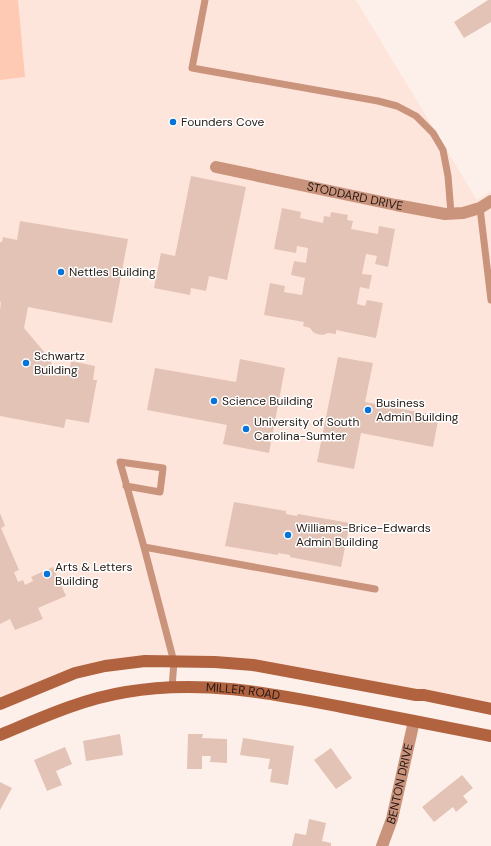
<svg xmlns="http://www.w3.org/2000/svg" width="491" height="846" font-family="'DM Sans',sans-serif">
	<rect width="100%" height="100%" fill="#fdf0ea"/>
	<path fill="#fee5db" d="M0,0H356L477,200L491,191V707L270,665L133,660L0,701Z"/>
	<path fill="#ffcab3" d="M0,0H18L25,77L0,80Z"/>
	<path fill="#e3c3b5" d="M488,0H491V22L464,38L454,22Z
		M191,176L246,187L227,280L209,276L206,291L191,288L190,295L154,288L161,253L175,256Z
		M282,208L301,212L300,218L323,223L324,216L330,217L331,212L348,215L347,220L353,221L351,229L378,234L379,226L395,229L388,267L375,264L377,256L366,254L362,274L372,275L369,289L360,287L357,304L365,306L367,300L383,303L376,338L336,330V334L328,333L323,335L317,334L313,332L310,328L303,326L304,322L264,315L270,283L285,286L284,292L302,295L305,278L291,275L294,261L306,263L308,248L297,246L296,253L274,249Z
		M20,221L128,239L112,323L28,307L24,328L51,360L52,370L65,372V375H69L71,361L95,366L93,380H97L89,423L66,419L64,428L0,416V310L1,302H0V242H2L3,237L17,240Z
		M338,357L373,363L365,402L439,416L433,447L361,433L354,469L317,462Z
		M240,359L285,368L269,453L223,444L227,425L147,410L155,368L236,382Z
		M234,502L286,511V514L297,516L298,514L350,523L341,567L290,557V555L278,553V555L225,546Z
		M0,513L5,526L1,528L19,570L14,572L18,582L23,580L25,585L33,581L31,577L53,567L66,596L38,608L43,619L15,630L10,619L0,624Z
		M120,734L123,755L86,761L83,741Z
		M188,734H203L202,738L227,739V763L210,762L211,756H202V769H187Z
		M243,738L294,746L288,785L270,782L272,769H268L270,759L240,755Z
		M65,747L72,764L56,771L62,785L47,791L34,760Z
		M331,748L352,778L336,789L314,760Z
		M462,775L473,788L463,796L468,802L456,812L453,807L434,822L422,807Z
		M0,782L12,788L0,810Z
		M309,819L326,823L322,841L331,843V846H292L295,833L306,835Z"/>
	<g fill="none" stroke-linecap="round" stroke-linejoin="round">
		<path stroke="#ca937c" stroke-width="7" d="M205,0L192,68L378,101L397,106L416,116L433,133L443,150L448,176L451,213
			M480,208L491,300
			M126,486L160,492L163,468L120,462L144,547L174,662L172,687
			M144,547L375,589"/>
		<g stroke="#ca937c" stroke-width="12">
			<path id="s1" d="M216,167L396,205L445,214L463,213L480,208L491,201"/>
			<path id="s2" d="M382,846L392,819L414,721"/>
		</g>
		<g stroke="#b16340" stroke-width="12">
			<path d="M0,704L75,673L105,666L145,661L215,662L253,665L416,695H424L491,709"/>
			<path id="s3" d="M0,735C41,718 82,699 126,692C200,679 270,693 342,707C392,717 441,726 491,736"/>
		</g>
	</g>
	<g fill="#0474db" stroke="#fff" stroke-width="1.5">
		<circle cx="173" cy="122" r="4"/>
		<circle cx="61" cy="272" r="4"/>
		<circle cx="26" cy="363" r="4"/>
		<circle cx="214" cy="401" r="4"/>
		<circle cx="368" cy="410" r="4"/>
		<circle cx="246" cy="429" r="4"/>
		<circle cx="288" cy="535" r="4"/>
		<circle cx="47" cy="574" r="4"/>
	</g>
	<g text-anchor="middle" dominant-baseline="central" stroke-width="3" stroke-linejoin="round" paint-order="stroke">
		<g font-size="12" fill="#241914" stroke="#fff" text-anchor="start">
			<text x="181" y="122">Founders Cove</text>
			<text x="69" y="272">Nettles Building</text>
			<text x="34" y="356">Schwartz<tspan x="34" dy="14">Building</tspan></text>
			<text x="222" y="401">Science Building</text>
			<text x="376" y="403">Business<tspan x="376" dy="14">Admin Building</tspan></text>
			<text x="254" y="422">University of South<tspan x="254" dy="14">Carolina-Sumter</tspan></text>
			<text x="296" y="528">Williams-Brice-Edwards<tspan x="296" dy="14">Admin Building</tspan></text>
			<text x="55" y="567">Arts &amp; Letters<tspan x="55" dy="14">Building</tspan></text>
		</g>
		<g font-size="12" fill="#241914" stroke="#fff">
			<text stroke="none"><textPath href="#s1" startOffset="142">STODDARD DRIVE</textPath></text>
			<text stroke="none"><textPath href="#s3" startOffset="251">MILLER ROAD</textPath></text>
			<text stroke="none"><textPath href="#s2" startOffset="65">BENTON DRIVE</textPath></text>
		</g>
	</g>
</svg>
